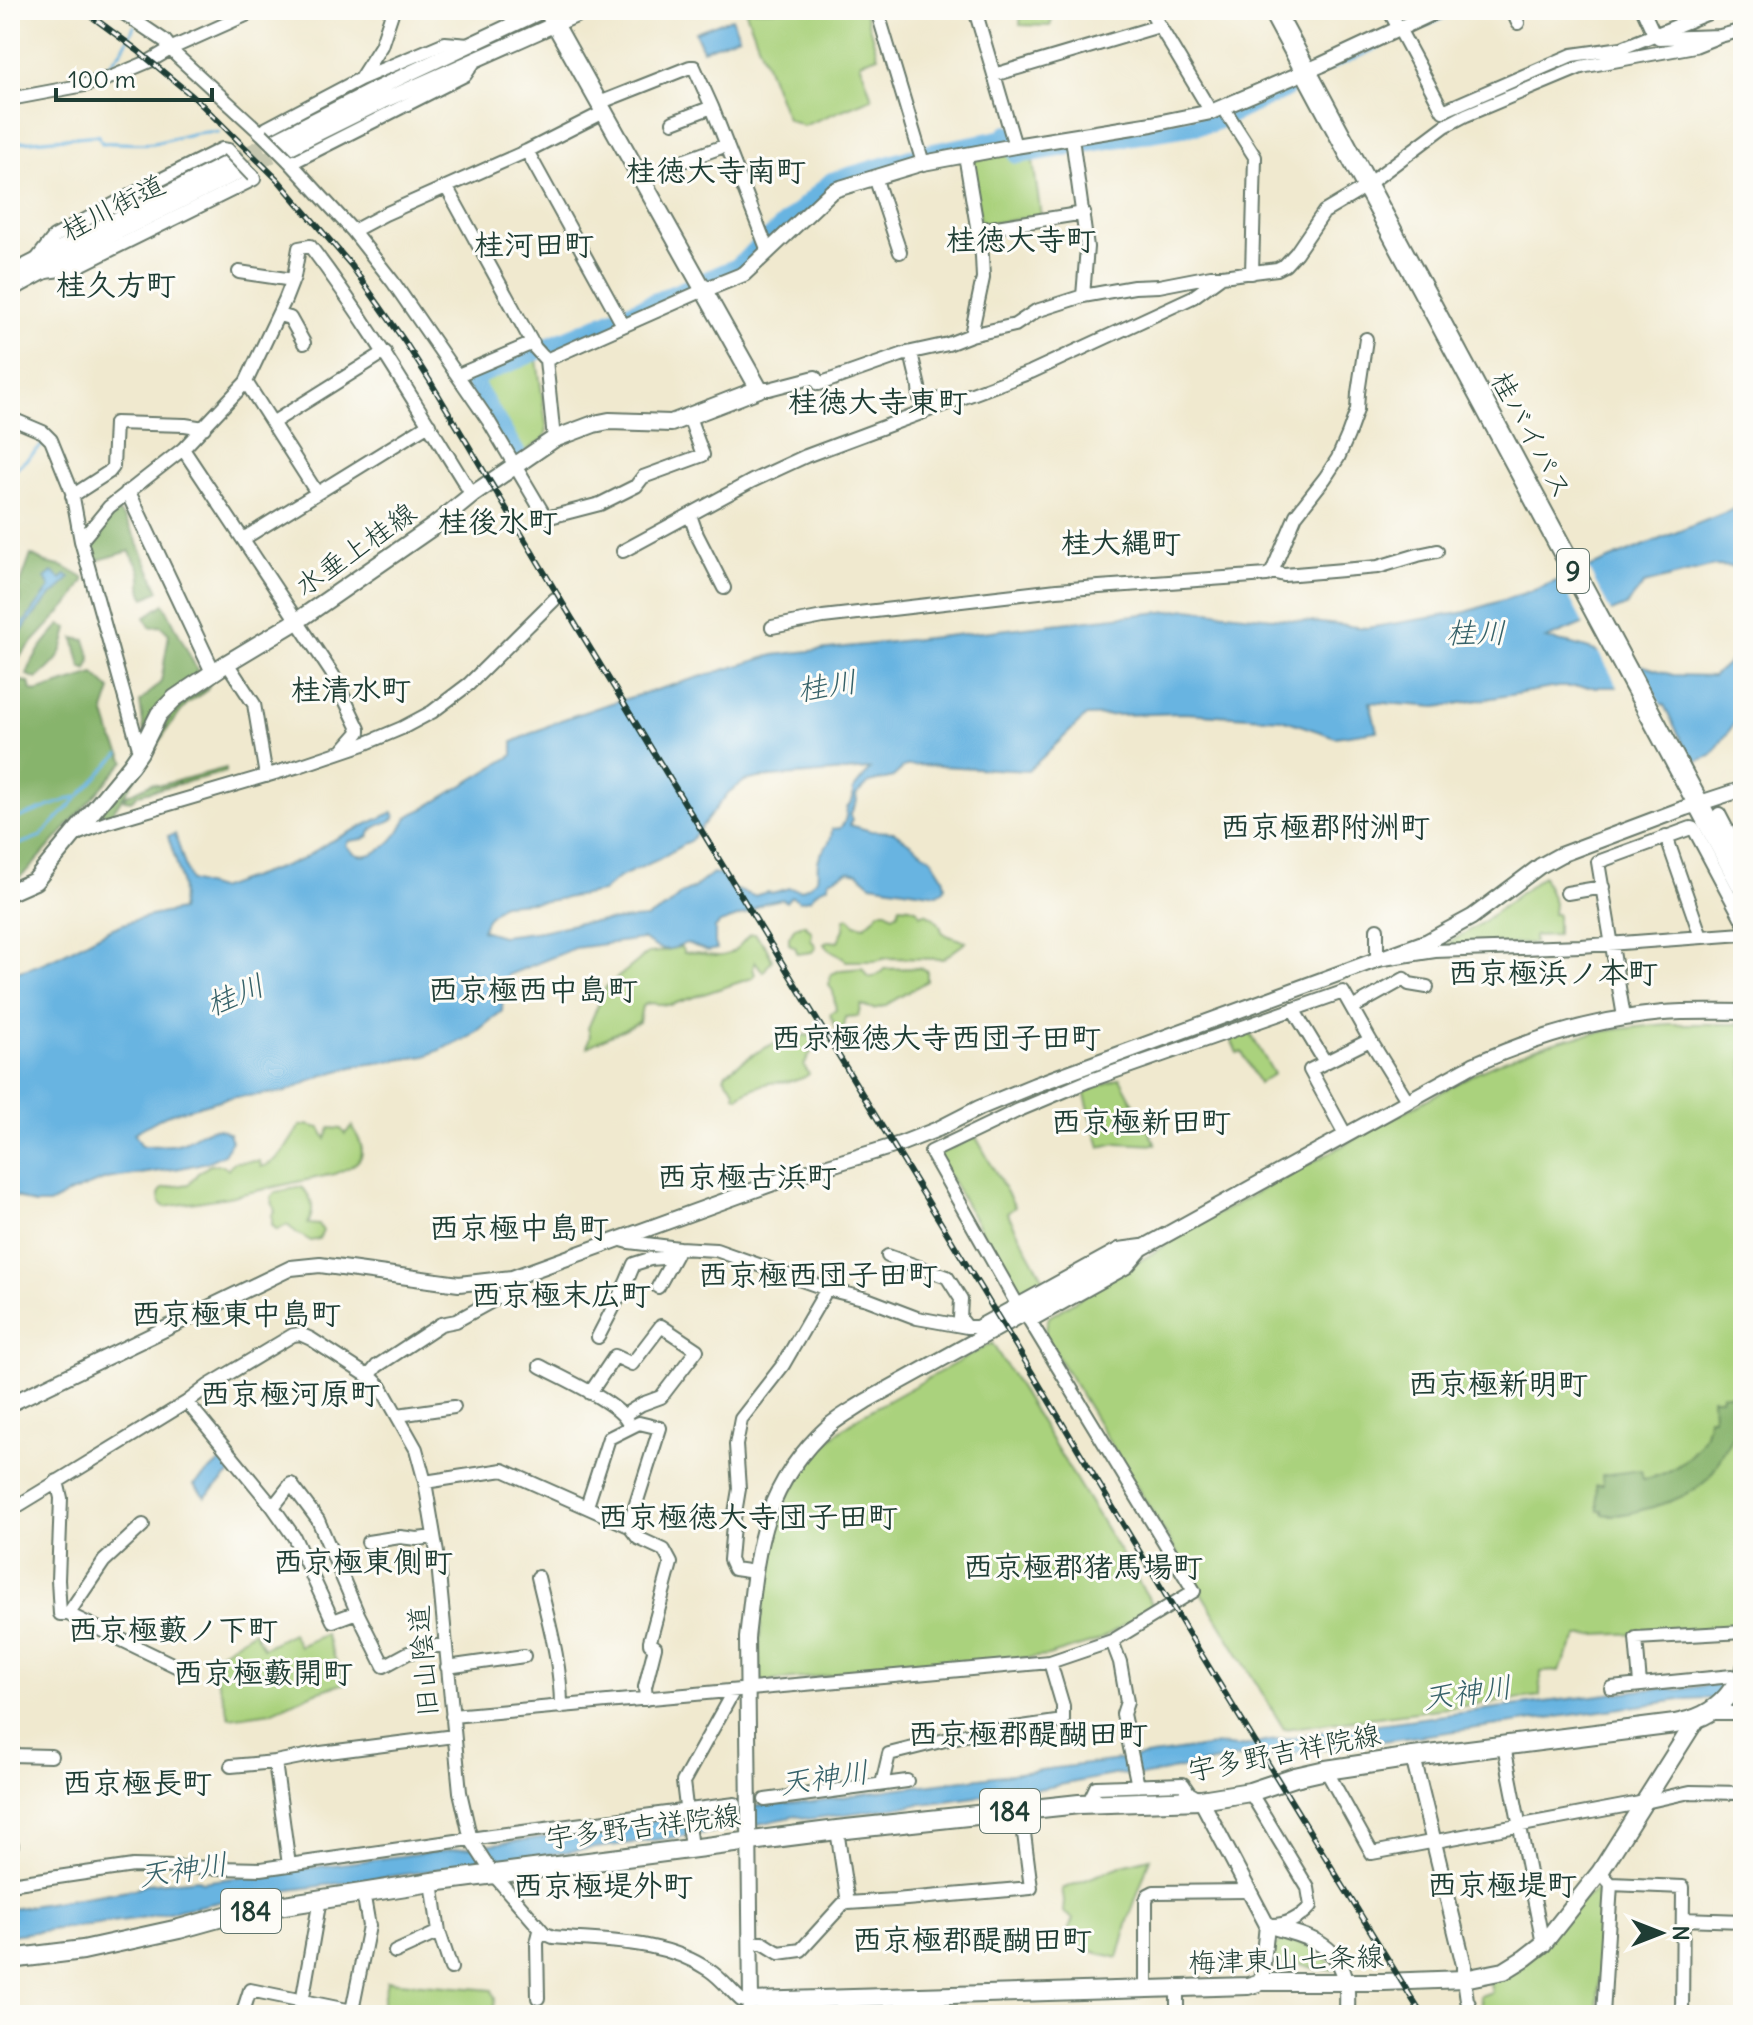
<svg xmlns="http://www.w3.org/2000/svg" width="1753" height="2025" font-family="Delius,'Klee One',sans-serif">
	<rect width="100%" height="100%" fill="#fdfcf7"/>
	<filter id="ink" filterUnits="userSpaceOnUse"><feTurbulence type="fractalNoise" baseFrequency=".0125" numOctaves="2"/><feDisplacementMap in="SourceGraphic" scale="16" xChannelSelector="R" yChannelSelector="G"/><feConvolveMatrix kernelMatrix="1 2 1 2 8 2 1 2 1" color-interpolation-filters="sRGB"/></filter>
	<filter id="wash" filterUnits="userSpaceOnUse"><feTurbulence type="fractalNoise" baseFrequency=".006" numOctaves="4" result="noise"/><feDisplacementMap in="SourceGraphic" scale="32" xChannelSelector="R" yChannelSelector="G"/><feGaussianBlur stdDeviation="1.8" result="paint"/><feColorMatrix in="noise" values="0 0 0 0 0 0 0 0 0 0 0 0 0 0 0 0 0 1.4 0 .05"/><feComposite in="paint" operator="in"/></filter>
	<g filter="url(#wash)">
		<rect width="100%" height="100%" fill="#f0e9cf"/>
		<path fill="#aad27d" stroke="#648858" stroke-width="2" d="M751,10H864L878,56L860,62L872,98L803,126L787,119L746,12Z
			M1021,10H1072L1052,18L1050,26L1020,25Z
			M1012,154L1017,158L1032,155L1041,216L986,224L980,221L971,166L975,160Z
			M534,356L537,359L547,430L544,439L521,454L476,381Z
			M1543,876L1554,903L1553,914H1557V935L1534,936V943L1448,948V943L1480,924Z
			M900,906L910,907L918,910L920,915L925,913C934,918 940,921 942,932L949,936L966,942L943,959L887,958L876,961H846C839,954 828,952 824,944L829,941L838,942L844,929L845,919L848,917L855,924L865,926L874,918L879,911H886L893,915L898,912Z
			M804,924L812,932L811,939L816,947L812,952L798,954L795,947L789,944V937L795,927Z
			M750,934H755L766,947L772,960L763,972L755,961L753,968L755,975L752,978L670,1005L649,1003L642,1006L639,1022L587,1047L590,1035L588,1028L606,987L648,953C659,953 669,949 681,947L684,953C699,950 716,961 730,953C738,949 744,940 750,934Z
			M862,968L868,977C875,978 880,974 884,969L920,968L927,971V981L884,1006L874,1009L861,1005L858,1016L845,1017L844,1028L836,1029L830,1014L836,1010L833,991L829,985L831,974L841,970Z
			M1669,1024H1743V1613L1740,1628L1578,1636L1559,1671L1541,1672L1540,1696L1284,1729L1044,1334L1049,1317L1203,1222L1477,1072C1503,1060 1530,1049 1558,1041C1594,1031 1632,1027 1669,1024Z
			M1249,1031L1274,1074L1259,1083L1242,1052L1237,1053L1230,1037Z
			M806,1035L813,1037L812,1050L804,1066L809,1074C798,1083 784,1081 769,1083C760,1085 745,1091 738,1097L735,1095V1090L724,1077L726,1073C745,1059 765,1046 787,1038C794,1036 800,1037 806,1035Z
			M1120,1078L1156,1145L1116,1143L1100,1147L1084,1092Z
			M307,1125L320,1128L326,1139L330,1128L341,1129L345,1134L352,1126C369,1155 365,1162 334,1174L228,1197L165,1207L160,1203L159,1194L163,1188L189,1184L198,1173L210,1165H223L228,1169L234,1162L260,1161L261,1167C280,1163 289,1142 300,1126Z
			M976,1137L1015,1207L1007,1213L1045,1281L1023,1293L1016,1290L939,1159L940,1153Z
			M302,1187C313,1199 315,1209 308,1224L319,1225L323,1231L319,1239L311,1241L297,1233L287,1225L277,1230L272,1225V1215L275,1212L271,1197L276,1192Z
			M992,1343L1154,1607L1097,1641L1048,1656L760,1682L759,1651L763,1592L770,1545L773,1530L787,1497L814,1457L833,1436L862,1415Z
			M254,1631L263,1648L292,1633L299,1646L325,1634L345,1683L316,1692L271,1712L230,1718L215,1674L209,1671L210,1658Z
			M1150,1858L1128,1921L1118,1958C1100,1953 1077,1950 1066,1936L1073,1919L1063,1912L1064,1901L1062,1889L1126,1864Z
			M1595,1891L1606,1892L1597,2012L1594,2015L1491,2014L1483,2010L1479,1996L1492,1992L1489,1980L1586,1897Z
			M1282,1941C1294,1940 1312,1946 1321,1953C1327,1958 1330,1964 1334,1970H1319L1300,1964L1272,1965L1273,1948Z
			M387,1981L492,1990L495,1998L493,2015H380Z"/>
		<path fill="#87b46c" stroke="#537850" stroke-width="2" d="M117,511C132,522 150,572 159,591L145,598C138,589 143,581 140,570C138,564 132,558 130,551L92,562C91,542 102,525 117,511Z
			M31,555L46,563L64,567L85,579L73,599L10,667V649L29,621L52,594L57,592L61,579L51,588L10,641V619L21,601L18,591Z
			M164,604L198,672L196,680L144,731L140,702L161,682L169,634L161,626L150,627L145,617Z
			M60,625L68,628C61,659 60,658 37,679L27,675C33,655 46,640 60,625Z
			M74,638L85,640L91,659L87,670L81,667Z
			M94,674L111,690L104,711L112,737L125,761L33,865L10,886V721L13,717V709L10,707V685L19,681L29,682L31,690L36,692Z
			M209,686L207,690L187,704L169,727L111,815L99,813L151,749L172,713L185,701Z
			M226,768V772L139,794L131,801L124,800L125,796L152,783L161,785Z
			M1722,1394H1736C1739,1418 1736,1432 1723,1453C1718,1462 1714,1473 1707,1480C1690,1495 1667,1504 1645,1509C1632,1513 1616,1517 1602,1514V1511H1598L1596,1485H1603L1602,1475L1641,1470L1643,1479C1673,1475 1707,1450 1708,1417H1713L1712,1398H1721Z"/>
		<path fill="#68b4e1" stroke="#44788a" stroke-width="2" fill-rule="evenodd" d="M732,18L739,36L703,50L695,32Z
			M1743,492V567L1714,566L1644,584L1626,606L1546,639L1573,644L1673,675L1713,676L1737,655L1743,645V719L1736,721L1711,756L1697,761L1690,757L1664,705L1623,687H1558L1437,707L1370,702L1377,731L1335,737L1282,719L1183,713L1086,716L1028,771L923,765L905,766L893,777L869,783L856,795L857,801L850,815L852,820L850,825L871,831L894,832L931,858L943,877L945,885L944,890L937,894L871,884L858,873L849,871L829,880L828,886L818,890L810,899L800,901L791,896L786,902L782,899L764,903L746,914L720,923L715,928V943L717,949L708,951L686,943C677,948 664,952 654,946C650,944 647,941 642,939L575,948L508,975L503,989L502,1011L470,1037L426,1056L356,1066L324,1075L286,1092L227,1098L166,1115L134,1133L142,1146C154,1145 170,1147 181,1143C201,1137 207,1121 229,1133L232,1141L224,1154L207,1162L181,1168L106,1179L70,1193L49,1204H34L10,1194V973C46,967 80,943 113,928C134,919 157,914 180,910C186,882 176,863 168,836L175,834L190,881L218,889L301,860L329,842L393,812L395,817C387,825 372,824 369,836L363,839L349,841L346,845C361,867 385,850 398,833C402,828 403,822 408,817C413,813 419,811 425,808L513,755V742L561,720L605,705L774,655L1188,609L1367,628L1466,612L1537,589L1734,509ZM870,769L853,790V799L847,808L845,822L840,828L832,829C832,845 824,846 819,858C816,865 819,872 817,878C815,883 806,887 801,890L789,888L772,893L767,892L754,896L730,888L723,876L713,873L694,888L681,894L667,907L647,918L579,923L541,931L502,936L482,930L487,918L502,904L546,901L602,892L618,878L659,859L691,840L729,792L745,781L759,778Z
			M52,572L61,579L66,575L70,577L57,592L52,594L29,621L10,649V641L50,588L45,578Z
			M223,1459L233,1471L205,1497L194,1485Z
			M1743,1682V1702L1736,1704L1706,1698L1688,1699L1259,1758H1233L1141,1776L1118,1774L1044,1788L808,1819L796,1816L735,1829L224,1899V1901L135,1919L10,1935V1909L134,1889L146,1884L198,1879L202,1882L531,1839L769,1804L811,1802L893,1789L1119,1760L1219,1745L1237,1747L1327,1731L1497,1708L1641,1690L1668,1688L1678,1690L1707,1685Z"/>
		<path fill="#f0e9cf" d="M1586,564L1613,616L1585,627L1558,576Z
			M1597,648L1637,660L1692,763L1686,759L1661,708L1620,691Z"/>
		<g fill="none" stroke-linecap="round" stroke-linejoin="round">
			<path stroke="#68b4e1" stroke-width="3" d="M1407,35L1461,10
				M1327,71L1400,38
				M68,82C78,80 90,78 99,72C115,63 128,42 134,26
				M10,143L98,135L102,143C119,142 137,145 154,143C175,139 197,130 218,132
				M10,474L46,442
				M10,821L75,797
				M10,848L41,836L119,754"/>
			<path stroke="#68b4e1" stroke-width="18" d="M1017,155L1212,123L1286,89
				M517,454L473,382L474,378L737,267L832,181L928,153L1004,138L1007,134"/>
		</g>
	</g>
	<g filter="url(#ink)">
		<g fill="none" stroke-linecap="round" stroke-linejoin="round">
			<path stroke="#c6c7b0" stroke-width="14" stroke-dasharray="14 7" stroke-linecap="butt" d="M231,161L277,139
				M241,171L286,149"/>
			<defs>
				<path id="minor" d="M119,10L165,41L177,56L262,134L267,128L360,79L445,43L469,45
					M877,10L923,163
					M975,10L1015,146
					M1150,10L1211,112
					M1389,10L1443,111L1572,55L1622,48L1716,10
					M1512,10L1518,23
					M1643,10L1654,34L1659,38L1720,36L1743,30
					M10,22L12,10
					M994,75L1159,26
					M360,79L381,46L393,10
					M10,99L85,85L112,77L150,61L172,48L257,10
					M599,103L690,67H694L712,107L768,251
					M1223,107L1255,157L1252,273
					M673,122L712,107
					M1072,138L1087,247L1083,296
					M527,151L623,325
					M965,155L982,256L983,278L971,335
					M288,160L353,231L393,282L488,420L546,518L600,504L636,486L643,477L703,455L689,417
					M288,160L295,161L465,75L476,59
					M683,161L727,145
					M875,177L900,252
					M447,188L535,348L546,360
					M978,230L1084,213
					M353,231L385,214L527,151L604,112
					M37,259L54,237L140,190L222,149L228,150
					M46,272L74,268L254,179L253,176
					M239,272L293,280
					M279,315L290,318L304,343
					M911,353L919,387L920,400L949,399
					M458,375L533,343
					M246,382L317,493
					M759,389H769L815,377L819,384L907,353L948,344L971,335L1015,325L1036,311L1083,296L1134,287L1159,286L1211,276H1222L1277,269L1285,265L1296,253L1324,212L1356,193L1445,126L1466,115L1581,67L1695,46L1720,36
					M10,418L43,432L51,440L72,492L81,541L140,752
					M272,423L385,352
					M554,439L546,360L704,290
					M183,449L333,675L359,729V732L344,749
					M72,496L109,472L113,467L115,423L185,425L204,428
					M690,515L697,535L724,588
					M243,539L429,424
					M81,541L109,507L183,449L246,382L285,300L294,277L299,248L310,246C370,325 419,410 472,495
					M623,551L752,481L806,456L1031,372L1193,297L1222,276
					M1272,572L1296,515L1325,478L1338,458L1348,435L1357,410L1358,393L1366,339
					M772,627L823,617L1057,590L1267,575L1272,572L1284,575L1378,567L1418,555L1437,551
					M227,663L254,704L266,776
					M1719,814L1743,860
					M74,835L108,822L299,766L364,744L402,728L432,712L469,684L555,599
					M1666,836L1701,937
					M1567,893L1603,887
					M1377,929V960L1435,951L1581,946L1743,934
					M1352,1008L1404,979L1409,984L1427,987
					M1293,1009L1325,1062
					M1624,1017L1598,862L1691,828L1694,829L1743,921
					M1345,1134L1310,1070L1370,1040
					M618,1239L629,1242L679,1248L716,1250L827,1289L867,1299L917,1318L967,1327H977L1119,1249L1142,1246
					M888,1256L947,1277L961,1299L960,1318L967,1327
					M658,1287L676,1254
					M1017,1304L931,1152L1019,1110L1088,1081L1343,992L1370,1040L1407,1100
					M598,1337L626,1283L634,1264L650,1259L674,1257
					M540,1366C560,1377 617,1402 627,1421
					M369,1376L377,1366L441,1324L456,1321L503,1295L512,1278
					M590,1393L615,1356L632,1364L661,1326L697,1350L661,1397L642,1404L624,1415
					M187,1402L273,1507L294,1537L333,1621L357,1612
					M398,1415L454,1407
					M57,1481L61,1498L58,1580L60,1614H68L104,1561L143,1525
					M425,1482L503,1470L629,1526L638,1538L664,1550L671,1563L650,1641V1644L655,1647L645,1687L646,1699
					M587,1506L609,1438L639,1423L660,1428L629,1526
					M10,1507L19,1505L42,1491L187,1402L208,1386L293,1335L300,1334L311,1339L374,1380L381,1387L416,1449L425,1482L437,1553L460,1792L471,1840L493,1874L544,1933L553,1937C606,1942 664,1939 709,1970C721,1978 731,1991 741,2000L751,2001
					M273,1507L291,1484L318,1520L357,1612L384,1666L408,1653L445,1644
					M368,1542L400,1537L417,1539L434,1537
					M755,1572L734,1569L730,1560L733,1525L739,1489L736,1445L741,1419L783,1365L827,1289
					M538,1577C548,1620 561,1662 561,1707
					M68,1614L178,1667
					M1112,1641L1120,1662L1127,1702L1123,1714L1138,1786
					M447,1667L524,1656
					M1640,1684L1636,1638L1743,1632
					M1611,1688L1732,1676L1741,1678L1743,1667
					M1709,1713H1743
					M452,1716L1050,1662L1112,1641L1194,1591L1030,1321L1127,1267L1140,1252
					M1504,1746L1543,1944
					M10,1755L51,1756
					M275,1762L289,1865
					M231,1766L275,1762L321,1753L454,1736
					M1326,1770L1372,1853L1645,1802L1690,1792L1743,1793
					M882,1784L889,1754L965,1735L1063,1721V1706L1050,1662
					M1250,1792L1308,1888L1311,1906C1300,1918 1288,1925 1272,1925
					M765,1800L907,1781
					M1088,1804L1096,1787L1183,1784L1189,1793L1199,1799
					M837,1830L848,1903
					M10,1845H12
					M691,1848L683,1782L733,1692
					M1600,1872L1611,1884L1683,1887L1682,2015
					M432,1882L439,1932L451,1968
					M10,1884L133,1866L261,1869L491,1836L735,1804
					M1683,1919L1743,1921
					M750,1943H763L779,1953L801,1950L843,1904L848,1903L895,1900L1031,1888L1021,1810
					M395,1952L439,1932
					M1464,1979L1467,2000L1474,2015
					M1146,1988V1901L1148,1895L1154,1892L1249,1891
					M1177,1988V2015
					M538,1998L537,1943L540,1931
					M302,2002L320,1899
					M242,2015L250,1990L352,2011L369,1926L363,1892
					M1603,2015L1611,1884"/>
				<path id="tertiary" d="M277,139L376,89L544,10
					M286,149L383,101L587,10
					M10,274L231,161
					M10,290L118,232L241,171
					M704,290L744,274L831,192L837,189L923,163L1015,146L1152,124L1211,112L1321,65L1439,10
					M128,492L213,672
					M10,1404L291,1268L320,1265L459,1284L512,1278L782,1180L900,1144L938,1129L979,1108L1035,1085L1428,941L1472,917L1540,866L1560,855L1685,808L1743,789
					M1413,1757L1464,1965V1979
					M1201,1800L1267,1925L1261,1982
					M1267,1925C1303,1937 1337,1939 1346,1982C1348,1992 1347,2005 1347,2015
					M751,2001L747,1638C757,1550 760,1488 830,1425C841,1416 854,1409 866,1401L1473,1065C1533,1038 1596,1019 1663,1013C1689,1011 1716,1012 1743,1012"/>
				<path id="secondary" d="M10,892L35,881L131,765L140,752L159,714L175,698L227,663L297,621L434,526L472,495L554,439L594,424L609,421L671,423L759,389L547,10
					M750,2015L751,2001L1248,1986L1261,1982H1383L1464,1979L1504,1971L1525,1958L1543,1944L1600,1872L1696,1720"/>
				<path id="primary" d="M10,1959L83,1950L179,1929L240,1912L432,1882L837,1830L1079,1804L1201,1800L1250,1792L1295,1777L1326,1770L1413,1757L1675,1724C1696,1720 1712,1714 1727,1697C1732,1691 1737,1683 1743,1677"/>
				<path id="trunk" d="M1273,10L1743,887"/>
			</defs>
			<use href="#minor" stroke="#68796a" stroke-width="16"/>
			<use href="#tertiary" stroke="#68796a" stroke-width="18"/>
			<use href="#secondary" stroke="#68796a" stroke-width="20"/>
			<use href="#primary" stroke="#68796a" stroke-width="22"/>
			<use href="#trunk" stroke="#68796a" stroke-width="24"/>
			<use href="#minor" stroke="#fff" stroke-width="12"/>
			<use href="#tertiary" stroke="#fff" stroke-width="14"/>
			<use href="#secondary" stroke="#fff" stroke-width="16"/>
			<use href="#primary" stroke="#fff" stroke-width="18"/>
			<use href="#trunk" stroke="#fff" stroke-width="20"/>
			<defs>
				<path id="rail" d="M83,10L137,50L196,99L278,180L351,265L405,342L430,381L565,607L1019,1351L1198,1649L1422,2015"/>
			</defs>
			<use href="#rail" stroke="#1f3d34" stroke-width="6"/>
			<use href="#rail" stroke="#fdfcf7" stroke-width="3" stroke-dasharray="9" stroke-linecap="butt"/>
			<defs>
				<path id="minor-bridge" d="M262,134L288,160
					M228,150L253,176"/>
			</defs>
			<use href="#minor-bridge" stroke="#68796a" stroke-width="16" stroke-linecap="butt"/>
			<use href="#minor-bridge" stroke="#fff" stroke-width="12"/>
		</g>
	</g>
	<g text-anchor="middle" dominant-baseline="central" stroke-width="6" stroke-linejoin="round" paint-order="stroke">
		<g fill="#fdfcf7" stroke="#62766e" stroke-width="2">
			<rect x="1557" y="549" width="32" height="44" rx="6"/>
			<rect x="980" y="1789" width="60" height="44" rx="6"/>
			<rect x="221" y="1889" width="60" height="44" rx="6"/>
		</g>
		<g font-size="26" font-weight="bold" fill="#1f3d34">
			<text x="1573" y="571">9</text>
			<text x="1010" y="1811">184</text>
			<text x="251" y="1911">184</text>
		</g>
		<g font-size="28" fill="#1f3d34" stroke="#fdfcf7">
			<text transform="translate(113 207) rotate(-27)">桂川街道</text>
			<text transform="translate(1532 435) rotate(62)">桂バイパス</text>
			<text transform="translate(355 549) rotate(-35)">水垂上桂線</text>
			<text transform="translate(423 1661) rotate(-95)">旧山陰道</text>
			<text transform="translate(1284 1752) rotate(-11)">宇多野吉祥院線</text>
			<text transform="translate(643 1826) rotate(-7)">宇多野吉祥院線</text>
			<text transform="translate(1286 1959) rotate(-2)">梅津東山七条線</text>
		</g>
		<g font-size="30" font-weight="bold" fill="#1f3d34" stroke="#fdfcf7">
			<text x="716" y="170">桂徳大寺南町</text>
			<text x="1021" y="239">桂徳大寺町</text>
			<text x="534" y="244">桂河田町</text>
			<text x="116" y="284">桂久方町</text>
			<text x="878" y="401">桂徳大寺東町</text>
			<text x="498" y="521">桂後水町</text>
			<text x="1121" y="542">桂大縄町</text>
			<text x="351" y="689">桂清水町</text>
			<text x="1325" y="826">西京極郡附洲町</text>
			<text x="1553" y="972">西京極浜ノ本町</text>
			<text x="533" y="989">西京極西中島町</text>
			<text x="936" y="1037">西京極徳大寺西団子田町</text>
			<text x="1141" y="1121">西京極新田町</text>
			<text x="747" y="1176">西京極古浜町</text>
			<text x="519" y="1227">西京極中島町</text>
			<text x="818" y="1274">西京極西団子田町</text>
			<text x="561" y="1294">西京極末広町</text>
			<text x="236" y="1313">西京極東中島町</text>
			<text x="1498" y="1383">西京極新明町</text>
			<text x="290" y="1393">西京極河原町</text>
			<text x="748" y="1516">西京極徳大寺団子田町</text>
			<text x="363" y="1561">西京極東側町</text>
			<text x="1083" y="1566">西京極郡猪馬場町</text>
			<text x="173" y="1629">西京極藪ノ下町</text>
			<text x="263" y="1672">西京極藪開町</text>
			<text x="1028" y="1733">西京極郡醍醐田町</text>
			<text x="137" y="1782">西京極長町</text>
			<text x="1502" y="1884">西京極堤町</text>
			<text x="603" y="1885">西京極堤外町</text>
			<text x="972" y="1939">西京極郡醍醐田町</text>
		</g>
		<g font-size="30" font-style="italic" fill="#356168" stroke="#fdfcf7">
			<text x="1476" y="632">桂川</text>
			<text transform="translate(827 685) rotate(-9)">桂川</text>
			<text transform="translate(235 994) rotate(-22)">桂川</text>
			<text transform="translate(1467 1692) rotate(-8)">天神川</text>
			<text transform="translate(824 1777) rotate(-8)">天神川</text>
			<text transform="translate(183 1869) rotate(-8)">天神川</text>
		</g>
	</g>
	<rect width="1753" height="2025" fill="none" stroke="#fdfcf7" stroke-width="40"/>
	<g transform="translate(1661 1933) rotate(90)" stroke="#fdfcf7" stroke-width="6" paint-order="stroke">
	<path d="M0-6L14 30L0 20L-14 30Z" fill="#1f3d34"/>
	<text y="-12" font-size="22" font-weight="bold" text-anchor="middle" fill="#1f3d34">N</text>
	</g>
	<path d="M56 88v12h156v-12" fill="none" stroke="#1f3d34" stroke-width="4"/>
	<text x="68" y="88" font-size="24" fill="#1f3d34" stroke="#fdfcf7" stroke-width="6" paint-order="stroke">100 m</text>
</svg>
